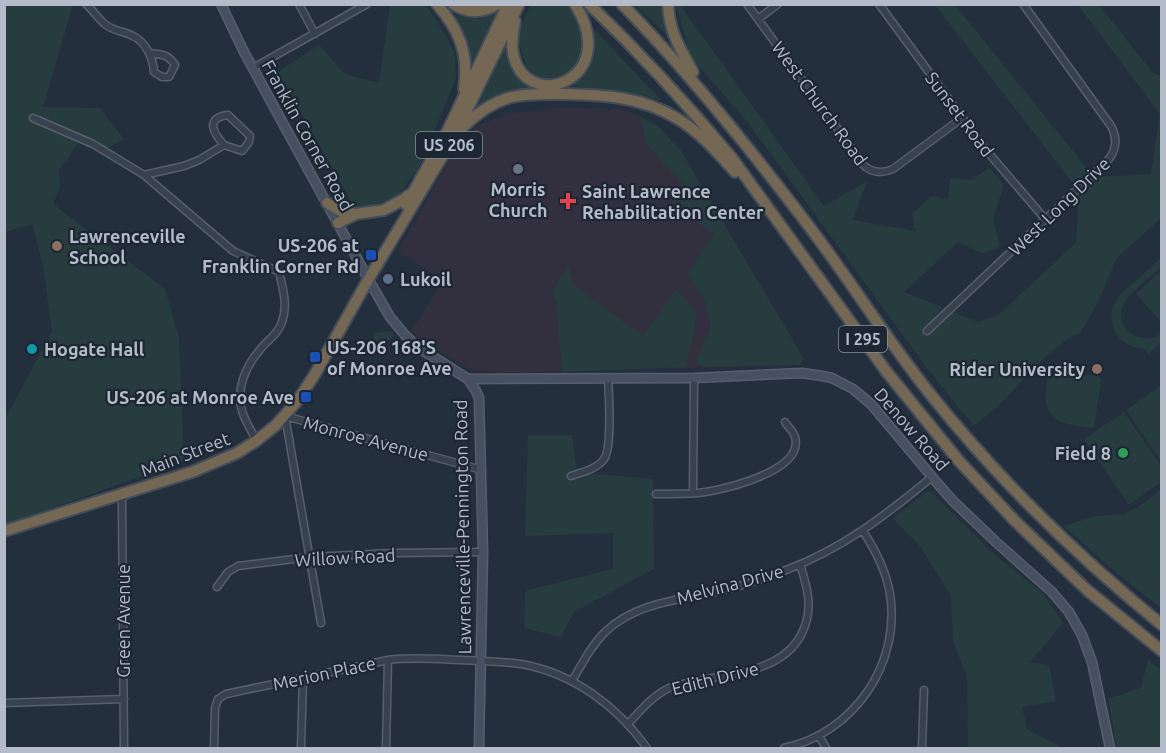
<svg xmlns="http://www.w3.org/2000/svg" width="1166" height="753" font-family="Ubuntu,sans-serif">
	<rect width="100%" height="100%" fill="#242f3e"/>
	<path fill="#32303f" d="M561,108L624,109L658,126L681,151L804,359L800,365L498,373L472,370L428,345L411,331L443,281L398,251L459,143L477,126L506,114Z"/>
	<path fill="#263c3f" d="M426,4L446,36L455,54L456,79L418,169L395,199L355,208L278,72L319,45L345,74L379,83L390,5Z
		M4,5H73L43,107L100,108L124,139L108,148L82,138L59,170L60,187L53,204L165,289L179,338L184,461L5,525V419L52,332L43,265L32,224L5,232Z
		M531,5H573L586,45L570,77L550,82L528,72L519,43L515,38Z
		M635,5H663L666,34Z
		M676,5H680L824,206L867,181L853,220L915,231L912,214L932,196L948,199L950,178L971,180L989,168L1004,184L993,219L1000,246L983,254L958,242L904,292L978,322L997,316L1076,243L1079,191L935,5H955L1094,177L1151,174L1160,114L1078,5H1099L1153,73L1161,76V218L1117,258L1098,302L1080,333L1067,339L1044,358L999,405L974,426L926,367L749,124L691,57Z
		M501,10L470,75L469,48L456,23L455,15L481,19Z
		M592,27L661,100L573,86L593,57Z
		M507,42L511,68L526,84L540,91L475,110Z
		M640,117L658,126L681,151L804,359L800,365L703,367L696,363L711,325L704,298L687,274L715,234L671,204L684,185L647,145Z
		M1161,258V267C1151,277 1131,291 1124,303C1112,328 1140,347 1161,334V343L1149,354L1144,349C1116,347 1101,318 1120,295Z
		M568,267L575,286L643,336L676,289L697,313L692,342L685,367L562,372L556,300L551,293Z
		M1161,271V322L1136,294Z
		M391,331L393,332L394,336C389,341 386,341 380,341L368,351L372,352L367,355L362,352V349L368,348L376,333Z
		M1049,371L1098,376L1101,380L1094,428C1051,424 1039,416 1049,371Z
		M1161,386V461L1126,410Z
		M1124,412L1161,466V482L1129,505L1084,439Z
		M528,435H572L577,472L653,479L654,569L574,612L561,637L524,628L525,591L613,569V533L525,536Z
		M1161,490V608L1118,574L1063,526L1096,516L1124,514L1138,507Z
		M928,491L935,496L996,556L1042,592L1063,623L1030,662L1049,665L1056,701L1022,707L1027,729L1060,746L1059,748H968L967,677L953,641L951,596L920,546L893,518Z
		M1148,660L1161,670V748H1117L1108,699L1141,688Z"/>
	<g fill="none" stroke-linecap="round" stroke-linejoin="round">
		<defs>
			<path id="street" d="M86,4C93,10 98,19 106,25C114,31 124,31 133,36C146,42 153,58 154,72L162,77H169L175,65C168,54 161,54 149,53
				M299,4L315,34
				M747,4L856,154C863,170 877,176 893,169L962,118
				M879,4L986,150L1046,220
				M758,19L778,4
				M253,68L367,4
				M33,118L93,144L144,175L233,251L279,272C283,289 288,305 282,322C278,335 266,341 259,351C245,367 236,390 242,411C245,421 252,431 256,441
				M144,175L184,166L199,160L224,145L242,151L249,142L250,136L228,115C204,118 214,134 224,145
				M927,331L1109,159C1117,148 1117,137 1111,126L1023,4
				M571,476C582,472 597,469 604,459C612,449 609,394 608,379
				M693,493L694,378
				M124,494L122,502L124,748
				M656,494C670,494 685,494 698,493C721,491 805,471 795,437C794,432 788,427 785,422
				M217,587L228,572L238,566L310,557L393,553L483,552
				M321,623L285,416L482,470
				M572,681C582,664 591,646 605,632C637,602 679,600 720,591C742,586 764,579 786,570C842,549 886,515 932,477
				M4,703L124,699
				M628,724C640,711 652,696 669,688C677,685 687,683 696,681C733,673 781,672 801,635C814,611 808,589 800,564
				M819,736L826,748
				M214,748L215,708L218,699L226,694L388,660C413,657 437,659 462,660C481,661 501,661 521,664C573,673 617,706 647,748
				M301,748L303,678
				M386,748L388,660
				M784,748C854,733 901,664 890,594C886,570 875,550 863,531
				M922,748L924,690"/>
			<path id="secondary" d="M221,4L243,50L286,129L371,284L390,317L405,335L416,346L468,379L476,391L479,398L483,552L479,748
				M468,379L694,378L802,373L822,376L832,378L853,389L871,404L938,484L953,501L996,542L1052,592L1069,612L1082,635L1092,662L1110,748"/>
			<path id="highway" d="M437,4C460,31 469,54 464,89
				M453,4C468,14 483,13 498,4
				M589,4C640,53 687,104 732,158L886,371L959,461L1015,521L1087,590L1162,651
				M622,4C667,50 708,98 748,148C775,182 802,216 828,252C862,299 894,349 931,395C999,480 1077,556 1162,625
				M668,4C669,32 680,48 693,72
				M515,21C513,32 511,43 513,53C525,115 623,81 575,4
				M462,128C476,114 492,102 512,97C529,93 546,94 563,94C604,95 641,96 678,119C701,133 717,152 735,172
				M327,203L342,212L356,214
				M406,205L447,132L508,4
				M338,223L356,214L384,210L404,199L409,195
				M4,531L192,472L237,453L256,441L276,425L298,400L315,374L368,280L454,137L519,4"/>
		</defs>
		<use href="#street" stroke="#565f6c" stroke-width="9"/>
		<use href="#secondary" stroke="#565f6c" stroke-width="11"/>
		<use href="#highway" stroke="#434c59" stroke-width="14"/>
		<use href="#street" stroke="#38414e" stroke-width="6"/>
		<use href="#secondary" stroke="#465061" stroke-width="8"/>
		<use href="#highway" stroke="#746855" stroke-width="10"/>
	</g>
	<circle fill="#6b7280" stroke="#1d2633" stroke-width="2" cx="518" cy="169" r="6"/>
	<path fill="#e0444e" stroke="#1d2633" stroke-width="2" d="M565 192h6v6h6v6h-6v6h-6v-6h-6v-6h6z"/>
	<g fill="#8d6e63" stroke="#1d2633" stroke-width="2">
		<circle cx="57" cy="246" r="6"/>
		<circle cx="1097" cy="369" r="6"/>
	</g>
	<g fill="#1a4fb4" stroke="#1d2633" stroke-width="2">
		<rect x="365" y="249" width="12" height="12" rx="3"/>
		<rect x="309" y="351" width="12" height="12" rx="3"/>
		<rect x="300" y="391" width="12" height="12" rx="3"/>
	</g>
	<circle fill="#5c6f8a" stroke="#1d2633" stroke-width="2" cx="388" cy="279" r="6"/>
	<circle fill="#0f9aa8" stroke="#1d2633" stroke-width="2" cx="32" cy="349" r="6"/>
	<circle fill="#2e9e5b" stroke="#1d2633" stroke-width="2" cx="1123" cy="453" r="6"/>
	<g text-anchor="middle" dominant-baseline="central" stroke-width="4.5" stroke-linejoin="round" paint-order="stroke">
		<g fill="#1d2633" stroke="#878f9c" stroke-width="1.5">
			<rect x="416" y="132" width="66" height="26" rx="4.5"/>
			<rect x="839" y="326" width="48" height="26" rx="4.5"/>
		</g>
		<g font-size="16" font-weight="bold" fill="#b4bcc9">
			<text x="449" y="145">US 206</text>
			<text x="863" y="339">I 295</text>
		</g>
		<g font-size="18" fill="#b4bcc9" stroke="#1d2633">
			<text transform="translate(820 103) rotate(54)">West Church Road</text>
			<text transform="translate(960 114) rotate(53)">Sunset Road</text>
			<text transform="translate(308 135) rotate(61)">Franklin Corner Road</text>
			<text transform="translate(1059 206) rotate(-44)">West Long Drive</text>
			<text transform="translate(912 429) rotate(49)">Denow Road</text>
			<text transform="translate(366 438) rotate(15)">Monroe Avenue</text>
			<text transform="translate(185 454) rotate(-21)">Main Street</text>
			<text transform="translate(462 527) rotate(-91)">Lawrenceville-Pennington Road</text>
			<text transform="translate(345 557) rotate(-3)">Willow Road</text>
			<text transform="translate(730 584) rotate(-15)">Melvina Drive</text>
			<text transform="translate(123 621) rotate(-90)">Green Avenue</text>
			<text transform="translate(324 673) rotate(-12)">Merion Place</text>
			<text transform="translate(715 678) rotate(-14)">Edith Drive</text>
		</g>
		<g font-size="18" font-weight="bold" fill="#b4bcc9" stroke="#1d2633" text-anchor="start">
			<text x="518" y="189" text-anchor="middle">Morris<tspan x="518" dy="21">Church</tspan></text>
			<text x="582" y="191">Saint Lawrence<tspan x="582" dy="21">Rehabilitation Center</tspan></text>
			<text x="69" y="236">Lawrenceville<tspan x="69" dy="21">School</tspan></text>
			<text x="359" y="245" text-anchor="end">US-206 at<tspan x="359" dy="21">Franklin Corner Rd</tspan></text>
			<text x="400" y="279">Lukoil</text>
			<text x="327" y="347">US-206 168'S<tspan x="327" dy="21">of Monroe Ave</tspan></text>
			<text x="44" y="349">Hogate Hall</text>
			<text x="1085" y="369" text-anchor="end">Rider University</text>
			<text x="294" y="397" text-anchor="end">US-206 at Monroe Ave</text>
			<text x="1111" y="453" text-anchor="end">Field 8</text>
		</g>
	</g>
	<rect width="1166" height="753" fill="none" stroke="#b4bcc9" stroke-width="12"/>
</svg>
